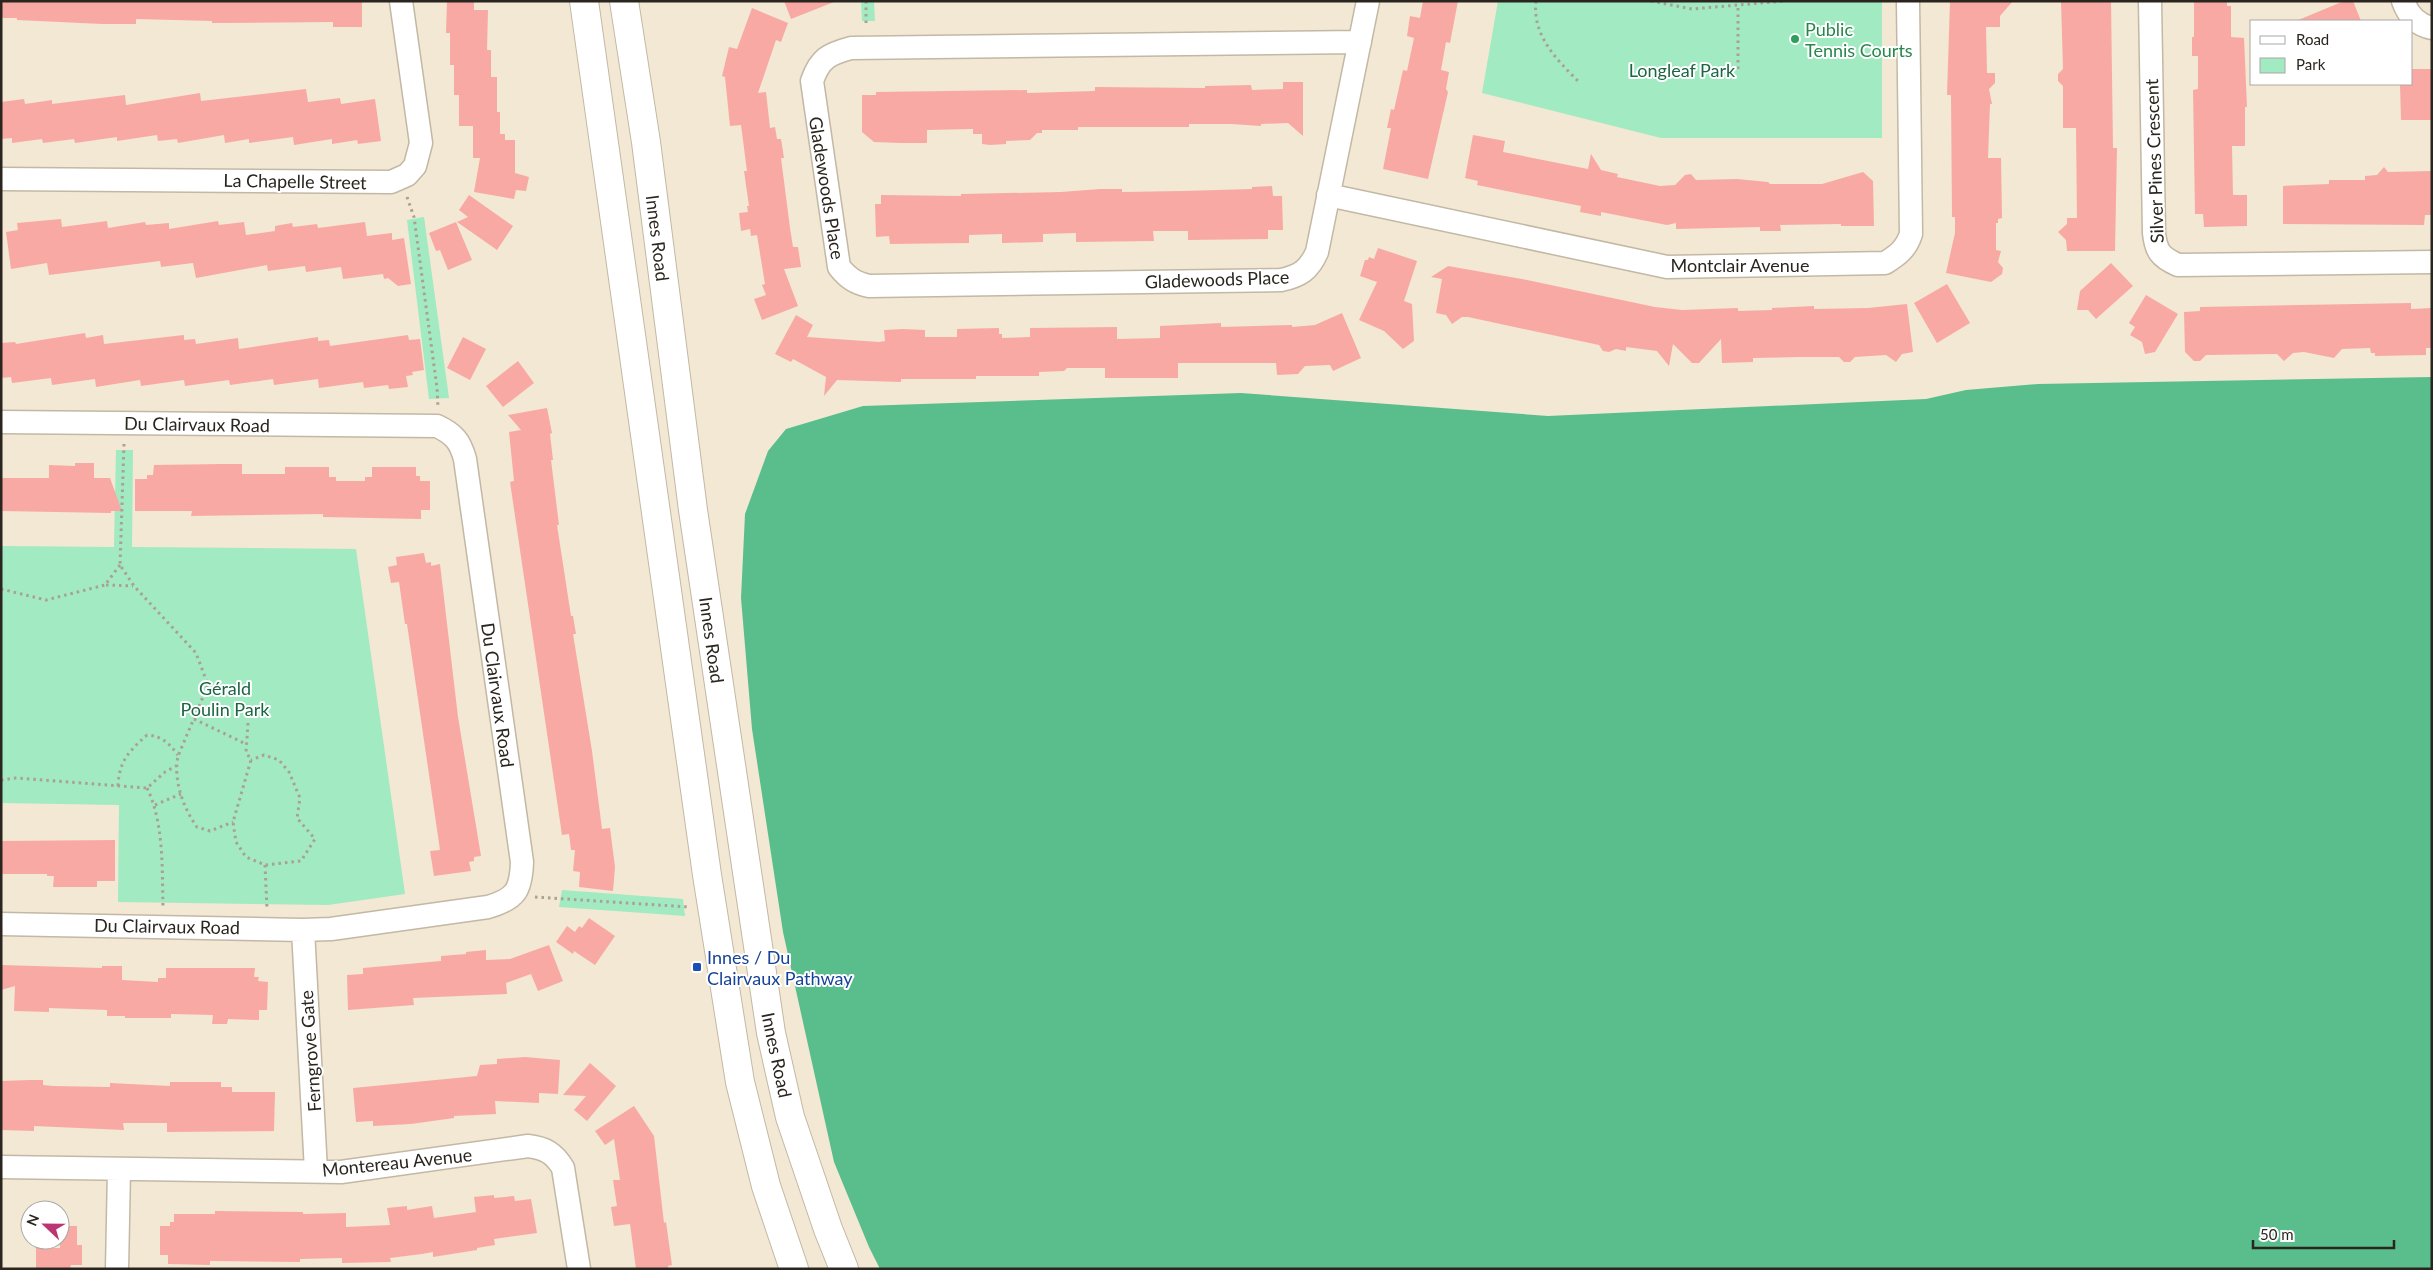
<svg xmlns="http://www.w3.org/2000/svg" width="2433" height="1270" font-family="Lato,sans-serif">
	<rect width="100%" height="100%" fill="#f2e8d4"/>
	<path fill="#a1eac2" d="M861,1H874L875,21H862Z
		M1498,1H1882V138H1661L1482,93Z
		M424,217L449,398L429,399L407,220Z
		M116,450H133L132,547L356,549L405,894L328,905L118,902L119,805L1,803V546L114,547Z
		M562,890L683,899L685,916L559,907Z"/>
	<path fill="#59be8c" d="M2432,377V1269H880L869,1247L834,1162L783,932L752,729L741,598L745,514L768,451L786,429L863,406L1241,393L1548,416L1926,399L1966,390L2038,384Z"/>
	<path fill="#f9a9a4" d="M1,1H362V27H333V22L212,23V21L136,19V24H102L17,20V18H1Z
		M447,1H474V10H488L487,50H491V77H497V112H500V134H505V140H515V173L529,177L526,191L516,190L514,199L474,192L480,158H473V126H459V95H454V65H450V33H446Z
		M784,1H834V2L791,19Z
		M1423,1H1458L1450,43L1446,42L1441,70L1449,72L1446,89L1448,92L1428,179L1383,169L1391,128H1387L1391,109L1394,110L1403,70L1407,71L1414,38L1407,36L1410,16L1420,18Z
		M1950,1H2013L2000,16V27H1986L1987,73H1995V83L1989,89L1992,104H1990L1988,158H2001L2002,218L1998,219V223H1996V250L2001,251L1998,262L2003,268L2002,274L1991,282L1946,273L1955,233V217H1952L1951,95H1947Z
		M2061,1H2111L2113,148H2117L2115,251H2067L2066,240L2058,232L2067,224V218H2077L2076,128H2063V86L2058,81V74L2063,69Z
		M2194,1H2227V6H2231V37L2244,38L2247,107H2245V146H2232L2233,195H2247V226L2204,227L2203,214H2195L2193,90L2198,89V56H2192V37H2194Z
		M2344,1H2353L2361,21H2296Z
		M752,8L788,23L781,42L776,40L758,93L766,92L770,128L775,127L777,139H781L784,158H781L790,228L793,247H798L801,267L784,269L798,306L762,320L754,299L766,295L762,285L765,284L757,235L751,236L750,229L741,231L739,213L748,212L747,206H749L744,171H747L741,125L730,126L725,77L722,76L729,47L737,49Z
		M2412,69H2432V120H2401L2400,84H2412Z
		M1283,82H1303V136L1288,123L1261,124V126L1231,124H1189V127H1078V130H1042V133H1037L1030,140L1006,141V144L990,145L982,144V134H973V129L927,130V143H900L874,142L862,132V95H876V92L1027,90V93L1095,91V87L1205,88V86L1251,85L1252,90L1283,89Z
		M306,89L308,102L340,98L341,104L375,99L381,141L358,144L357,140L332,144V139L294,145L293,137L249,143V139L225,143L224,135L178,143L177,139L158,141L157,135L117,141V137L75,143L74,139L43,143L42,139L12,143V138L1,139V102L24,99L25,104L52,100V104L125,95L126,105L200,93L201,101Z
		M1473,135L1505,141L1503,152L1588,169L1591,154L1601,170L1618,174L1617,177L1660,186L1675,185L1685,175L1691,174L1696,180L1737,179L1768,182L1770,184H1822L1863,172L1873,181L1874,226H1841V224L1780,225L1781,231H1760V227L1676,229V223L1667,225L1601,212V216L1580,212L1581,206L1477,185L1478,181L1465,178Z
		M2384,167L2388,172L2432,171V215H2425L2424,225L2283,224V186L2329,184V180H2365V176L2377,175Z
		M1272,186L1273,196H1282L1283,230H1268V239L1188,240V231H1153L1154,241L1076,242V233L1043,234V242L1002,243V234L969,235V243L890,244L889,236L876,237L875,204H881V195L961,196V194L1061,192L1100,189H1122V192L1183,191L1252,189V187Z
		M469,195L513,226L497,250L457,222L468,217L459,210Z
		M61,219L62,227L107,221L108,228L145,222L146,225L169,223V229L218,221L219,225L244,222L246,235L275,231V226L292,223L293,227L317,224L318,228L365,222L367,236L392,233V240L404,238L411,284L398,286L388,278L384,279L383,274L343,279L341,267L306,272L305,266L268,271L267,265L196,278L193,263L161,267L160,261L49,275L47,263L11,269L6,232L18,230L17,223Z
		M456,222L472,260L448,270L440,250L436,251L429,233Z
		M1378,248L1417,261L1404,301L1412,304L1414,341L1403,349L1384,331L1359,320L1377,282L1360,276L1365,260H1368L1369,257L1374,259Z
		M2111,263L2133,286L2096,319L2088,310H2077L2080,291Z
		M1448,266L1527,280L1655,307L1682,310L1738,308V311L1772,310V308L1814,306V309L1868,308L1907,304L1913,352L1902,354L1896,362L1886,355L1855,357L1850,362H1844L1839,357H1797L1753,358V362L1722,363L1721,339L1699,363H1692L1673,344L1669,366L1657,351L1626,347V351L1616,349L1609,352L1603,351L1599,345L1468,317H1462L1452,324L1446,315L1436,313L1442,279L1431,277Z
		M1947,284L1970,323L1937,343L1914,303Z
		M2146,295L2178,314L2155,352L2145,354L2142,342L2130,335L2135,327L2129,323Z
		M2411,303V309L2432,308V348H2426V355L2375,356V353H2371L2370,348L2342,349L2334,358L2304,352L2293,353L2284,361L2277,354L2206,355L2200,361H2194L2185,352L2184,312L2200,311V307Z
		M1342,313L1361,358L1333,371L1330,365L1305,366L1298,374L1277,375L1276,363H1178V378H1105V368H1067L1064,371L1039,372V376H976V379H901V382L837,380L824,396L826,377L793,359L791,362L775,354L796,315L813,325L807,337L879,342L885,341L884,330L903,329L925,330V337H957V329L999,328V334H1002V338L1030,337V328L1117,327V339L1160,338V326L1221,323V327L1292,325V327L1315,325Z
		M85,333L86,338L103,335L104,344L184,335V340L195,339L196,344L238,338L239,349L318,337V341L329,340L330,346L408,335L409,340L420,339L424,370L412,372L413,375L406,376L408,387L389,389L388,385L364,388L363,382L319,388L318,379L274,385L273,379L230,385L229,380L185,386L184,380L141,386L140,380L96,387L95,379L52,385L51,378L12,383L11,377L1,378V343L15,342L16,344Z
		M463,337L486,349L470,380L447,368Z
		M518,361L534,383L503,407L486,386Z
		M547,408L552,433L550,434L553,460H551L559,525H557L571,616H573L576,634H573L592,751L602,829L610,828L615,867L613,891L579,887L580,872L573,871L575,850H571L569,834L562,835L510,482L514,481L509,432L521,430L508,415Z
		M75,463H94V478H110L122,511H111V513L1,511V478H49V465L75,466Z
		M222,464H242V474H285V467H329V477H336V481H365V477H372V467H416V476H420V481H430V510H421V519L323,517V514L191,516L192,511H135V479H147V475H153L154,465Z
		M424,553L426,563L431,562V566L440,564L458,717L481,856L474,857V861L469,862L471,871L434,876L430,851L440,850L407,624H405L399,582L391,583L388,567L397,565L396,557Z
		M115,840V881H97V887H53L54,876H47V874H1V841Z
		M589,918L615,936L595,965L574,951L573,954L556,942L567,926L575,932L579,926L582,928Z
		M549,945L563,981L538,991L531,974L506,983L507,994L413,998L414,1005L348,1010L347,975L363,974V968L441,961V956L466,954V952L486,950V960L510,959Z
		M1,965L102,968V966H122V980L158,982V978H166V968H255L254,977H259L258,981L268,982L267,1010H259V1020L228,1019L227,1024H212L213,1015L171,1014V1018H125V1016H107V1010L49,1008V1012L14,1011L15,986L1,990Z
		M525,1057L560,1060L558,1094L539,1093V1103L495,1101L496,1114L454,1116V1118L411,1124L373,1126V1121L356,1122L353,1088L477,1076L480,1065L497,1064V1059Z
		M590,1063L616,1086L587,1121L574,1110L586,1096L563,1095Z
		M29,1080H43V1085L53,1086L110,1087V1083L170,1086V1082H221V1087H232V1092H275L274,1131L167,1132V1123H123L124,1130L34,1126V1131L1,1130V1081Z
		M634,1106L654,1136L664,1223L666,1222L672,1265L668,1266V1269H636L630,1224L614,1226L611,1207L617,1206L613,1180H620L614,1139L605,1145L595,1131Z
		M494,1195V1198L514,1196L515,1201L531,1199L537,1233L494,1239L495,1245L477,1248V1250L433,1257V1252L422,1254L390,1258L391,1262L342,1263V1258L300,1259V1262L210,1261V1265L168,1264V1255H160V1226H170V1222H174V1214H215V1211L303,1212V1214L346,1213V1227L390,1225L387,1208L407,1206V1210L432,1206L434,1218L476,1212L474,1197Z
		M60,1226H77V1245H82V1265H71L70,1269H36V1248H60Z"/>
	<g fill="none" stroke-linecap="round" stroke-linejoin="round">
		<defs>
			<path id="minor" d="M2150,1L2154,233C2156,251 2160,257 2178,265L2432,262
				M2403,1C2408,15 2417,25 2432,28
				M1360,42L851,48C829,54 820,58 812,81L839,267C848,278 855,283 869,286L1281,280C1300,276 1309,270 1317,252L1368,1
				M1,179L391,182L407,175L415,166L421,143L401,1
				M1328,195L1667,267L1885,263C1898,255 1906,249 1911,234L1908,1
				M1,422L437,426C454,434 460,441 465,459L522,862C521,890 516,899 488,907L331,929L303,930L1,924
				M303,930L316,1171
				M1,1167L341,1172L528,1146C545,1148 554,1153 563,1168L579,1269
				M117,1269L119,1170"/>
			<path id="major" d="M584,1L707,875L740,1082L766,1186L794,1269
				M624,1L646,142L693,510L771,1033L790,1117L828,1229L844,1269"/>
		</defs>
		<use href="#minor" stroke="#c2b8a5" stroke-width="25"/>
		<use href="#major" stroke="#c2b8a5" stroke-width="30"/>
		<path stroke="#a9a192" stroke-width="3" stroke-dasharray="2.5 4" stroke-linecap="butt" d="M866,1V27
			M1536,1C1532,35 1556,59 1578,81
			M1651,1L1692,9L1784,1
			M1738,69V6
			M407,197L414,217L437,388L438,408
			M124,444L120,565L134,586L196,653L208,685L178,756C173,779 183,808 197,827L210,831L233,822
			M120,565L105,585L133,586
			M1,589L46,600L105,585
			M194,719L246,744
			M248,723L246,752L251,760L233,822L236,842L246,857L265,865L301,861L315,839L297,818L300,798L289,772L279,760L264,755L251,760
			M1,780L16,778L147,788L165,772L176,766
			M118,786C119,761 129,751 147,735C162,736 169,743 178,755
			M147,788C164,823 162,868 163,907
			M155,805L181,794
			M265,865L267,909
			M535,897L689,907"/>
		<use href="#minor" stroke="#fff" stroke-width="22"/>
		<use href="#major" stroke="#fff" stroke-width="28"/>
	</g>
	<circle fill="#2e9e5b" stroke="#fff" stroke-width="2" cx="1795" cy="39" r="5"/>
	<rect fill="#1a4fb4" stroke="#fff" stroke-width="2" x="692" y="962" width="10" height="10" rx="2.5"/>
	<g text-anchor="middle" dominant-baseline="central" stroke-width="4" stroke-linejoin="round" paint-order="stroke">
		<g font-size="18" fill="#27864d" stroke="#fff" text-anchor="start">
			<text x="1805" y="29">Public<tspan x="1805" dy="21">Tennis Courts</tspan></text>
		</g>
		<g font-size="18" fill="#1b6544" stroke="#fff">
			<text x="1682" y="70">Longleaf Park</text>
			<text x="225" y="688">Gérald<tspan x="225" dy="21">Poulin Park</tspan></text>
		</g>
		<g font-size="18" fill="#2a261f" stroke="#fff">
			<text transform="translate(2154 161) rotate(-92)">Silver Pines Crescent</text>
			<text transform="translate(295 181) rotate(1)">La Chapelle Street</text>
			<text transform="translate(827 188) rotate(81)">Gladewoods Place</text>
			<text transform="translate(658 238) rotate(83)">Innes Road</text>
			<text x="1740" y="265">Montclair Avenue</text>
			<text transform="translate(1217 279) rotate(-2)">Gladewoods Place</text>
			<text transform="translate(197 424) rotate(1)">Du Clairvaux Road</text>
			<text transform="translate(712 640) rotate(82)">Innes Road</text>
			<text transform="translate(498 695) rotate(82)">Du Clairvaux Road</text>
			<text transform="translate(167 926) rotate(1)">Du Clairvaux Road</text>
			<text transform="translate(310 1051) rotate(-94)">Ferngrove Gate</text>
			<text transform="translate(777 1055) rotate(78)">Innes Road</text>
			<text transform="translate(397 1162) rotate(-6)">Montereau Avenue</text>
		</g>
		<g font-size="18" fill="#164399" stroke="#fff" text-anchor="start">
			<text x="707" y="957">Innes / Du<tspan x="707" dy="21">Clairvaux Pathway</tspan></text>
		</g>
	</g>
	<rect width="2433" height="1270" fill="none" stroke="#2a261f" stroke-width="5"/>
	<rect x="2250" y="20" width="162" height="65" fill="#ffffff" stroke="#aaa8a5"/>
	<rect x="2260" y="36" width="25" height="8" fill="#ffffff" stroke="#aaa8a5"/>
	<text x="2296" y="45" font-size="15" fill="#2a261f">Road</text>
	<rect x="2260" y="58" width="25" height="15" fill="#a1eac2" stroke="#aaa8a5"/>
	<text x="2296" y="70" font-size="15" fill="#2a261f">Park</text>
	<g transform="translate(45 1225) rotate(292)"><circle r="24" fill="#ffffff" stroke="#aaa8a5"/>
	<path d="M0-4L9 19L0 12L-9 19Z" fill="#bb3474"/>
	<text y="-8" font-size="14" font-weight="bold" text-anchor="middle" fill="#2a261f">N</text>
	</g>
	<path d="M2253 1240v8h141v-8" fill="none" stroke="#2a261f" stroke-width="2.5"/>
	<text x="2260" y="1240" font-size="15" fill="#2a261f" stroke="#ffffff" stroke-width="4" paint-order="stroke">50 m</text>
</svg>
